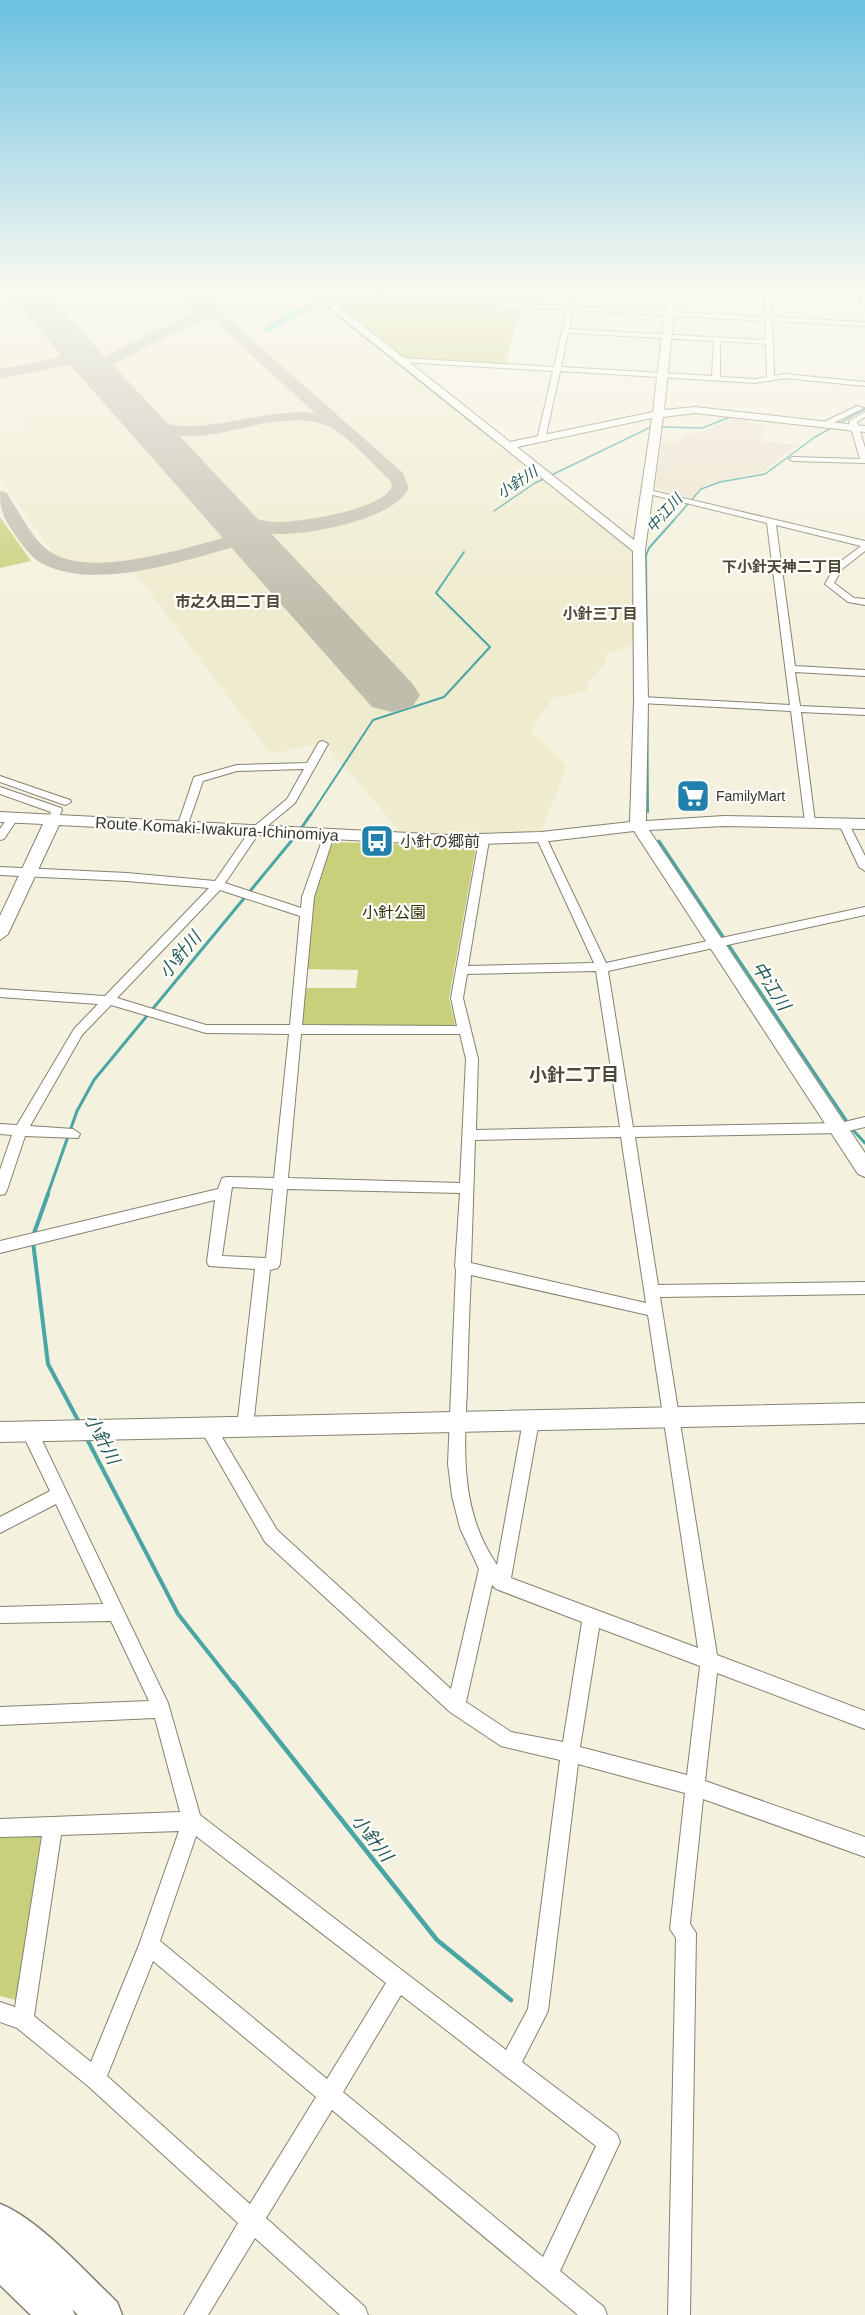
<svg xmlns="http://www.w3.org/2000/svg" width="865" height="2315" font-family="Arial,'Noto Sans JP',sans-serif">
	<rect width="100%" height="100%" fill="#f4f1de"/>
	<path fill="#efebcf" d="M0,292H321L315,294L332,307L331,311L630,546L634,555V645L606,654L605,663L588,682L586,692L552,698L531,731L567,766L539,835L404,836L324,742L271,754L127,562L90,565L62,559L54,554L0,478V433L26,428L15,413L0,416Z"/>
	<path fill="#ece2ce" d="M737,416L752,417L747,422L767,427L760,441L798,445L762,472L708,484L699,489L691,498L655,488L662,442L674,443L688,435L714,428Z"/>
	<path fill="#c8d07b" d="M383,292H477L473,304L521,307L505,365L404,359L340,307Z
		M0,517L31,561L0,568Z
		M336,842L476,847L449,998L455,1024L449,1028L301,1025L306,988H356L358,970L307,969L313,898L332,844Z
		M41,1836L16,2000L0,1996V1838Z"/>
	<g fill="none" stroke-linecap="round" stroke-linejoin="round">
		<path stroke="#4aa6a4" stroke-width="1.5" d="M320,302L494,440
			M709,409L730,411
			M662,411L685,408
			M662,427L702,428L733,416
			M494,511L535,483L651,427
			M673,521L701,489L720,482L765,474L815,437L865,409"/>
		<path stroke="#4aa6a4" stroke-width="2" d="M648,812L646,556L649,548L674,520
			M310,816L373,720L444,697L490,647L436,593L464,552"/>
		<path stroke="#4aa6a4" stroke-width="3" d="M300,830L311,814
			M659,841L848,1123
			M852,1129L865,1143
			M47,1196L77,1111L94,1080L293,839"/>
		<path stroke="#4aa6a4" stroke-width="4" d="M33,1236L48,1194
			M33,1242L48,1364L79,1422
			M87,1439L178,1614L234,1685"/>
		<path stroke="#4aa6a4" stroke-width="4.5" d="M233,1683L437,1940L511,2000"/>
		<path fill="#51d5d6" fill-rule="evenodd" d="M343,292H356L295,316L270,332L262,330L289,312Z"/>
		<path fill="#c0bdad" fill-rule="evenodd" d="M183,292H198L403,473L409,488C394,519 313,534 281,534C263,534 246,530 229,526L227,522C234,511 263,522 276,522C297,523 388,509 392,485L389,479C375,467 346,434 330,427C288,408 236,435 193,436C174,437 156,432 138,428L136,424L144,419C161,423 177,427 195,426C236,424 274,409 315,413L206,314L202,319L100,371H88L86,368L88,365L192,313L194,303Z
			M74,344L82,349L74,360L67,365L0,379V369L56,358L69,346Z
			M0,491L6,492C20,512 32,542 54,554C99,579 201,543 249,531L258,537L256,541C196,556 99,594 41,563C31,557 23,546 16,536C4,519 0,512 0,491Z"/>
		<path fill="#c0bdad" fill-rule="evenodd" d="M6,292H44L412,683L420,695L412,707L392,712L372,707Z"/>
		<defs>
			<path id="street" d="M320,292H326L323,296L335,305L374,292H383L334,309L317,297Z
				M478,292H484L481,301L568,306L571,292H577L574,306L766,317L765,292H771L772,317L865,322V326L772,321L774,376L785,374L865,382V386L785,378L756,383L560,371L546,435L548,439L544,441L538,435L553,371L402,362L398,360L402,358L554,367L567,310L477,305L474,303ZM573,310L766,321V340L569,329ZM568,333L714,341L712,376L561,367ZM720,341L766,344L767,377L756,379L720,377Z
				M861,292H865V305L862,303Z
				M857,406L864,408L827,426L820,424Z
				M865,412V417L857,422L865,448V463L793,461L789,459L793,457L860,459L849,421Z
				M645,489L865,541V551L842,569L834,583L854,598L865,599V605L848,602L825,584L836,565L861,546L776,525L795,666L865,670V676L795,672L800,706L865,709V715L801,712L815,822L814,824L810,825L805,822L791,711L641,703L636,700L641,697L790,705L767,523L645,493Z
				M323,741L328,744L295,803L259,833L225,883L301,908L302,897L324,835L329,832L334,835L314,897L302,1025L457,1026L451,998L479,840L484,837L489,840L468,966L594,963L536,837L541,834L546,837L606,963L865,907V915L608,971L633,1127L840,1123L865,1117V1127L840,1133L635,1137L658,1285L865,1282V1294L660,1297L717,1655L865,1711V1729L717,1673L705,1781L865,1837V1857L703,1799L690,1924L696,1933L690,2315H668L676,1938L670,1929L685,1793L578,1764L548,2011L522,2062L617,2134L620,2142L560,2271L604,2307L607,2315H578L332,2110L266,2218L365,2307L368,2315H340L255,2238L208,2315H184L238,2223L88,2086L17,2028L0,2022V2002L15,2007L42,1836L0,1837V1819L180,1812L155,1718L0,1725V1707L149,1701L111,1621L0,1623V1607L103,1604L56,1504L0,1533V1517L50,1491L22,1433L24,1428L30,1426L36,1428L168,1703L200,1815L506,2050L528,2009L560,1760L501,1746L450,1712L265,1542L199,1427L201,1422L207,1420L213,1422L277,1530L451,1689L479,1569L460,1528L452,1496L448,1464L456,1270L455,1267L460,1193L287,1189L280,1264L278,1268L270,1270L253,1427L251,1432L245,1434L239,1432L237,1427L255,1269L209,1266L207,1262L215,1200L0,1253V1241L218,1189L222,1178L227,1177L274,1178L289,1034L206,1033L111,1005L82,1035L30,1126L73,1129L80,1134L78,1138L25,1136L7,1190L5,1194L0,1195V1170L12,1135L0,1134V1124L17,1125L74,1029L98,1004L0,997V989L105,996L209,888L127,881L0,875V867L127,873L215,881L251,829L287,799L304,769L237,771L203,781L187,827L182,830L178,829L177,827L194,777L237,765L307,763L319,742ZM220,890L300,916L290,1025H206L117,998ZM596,971L620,1127L476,1130L478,1059L463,998L467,974ZM301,1034H460L466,1059L460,1183L288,1178ZM621,1137L646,1303L471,1263L475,1140ZM232,1187L273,1189L266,1258L222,1256ZM471,1275L648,1315L698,1648L511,1578L539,1421L537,1416L531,1414L525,1416L523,1421L497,1565C460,1512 464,1451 467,1389C468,1351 469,1313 471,1275ZM492,1585L496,1589L582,1622L563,1742L511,1732L466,1702ZM599,1628L700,1666L687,1775L580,1747ZM179,1831L139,1945L91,2062L34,2016L61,1835ZM196,1836L386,1983L327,2079L160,1941ZM153,1961L316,2097L250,2204L107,2076ZM401,1995L596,2146L543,2257L343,2092Z
				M0,776L70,800L71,802L66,805L62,804L0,782Z
				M0,787L61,808L62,810L57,822H49L48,820L51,812L0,794Z
				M13,815L18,818L4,839L0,840V829L9,816Z
				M844,821L849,824L865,856V871L859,867L839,824Z"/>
			<path id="secondary" d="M667,292H676L664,410L695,407L865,426V432L695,413L663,417L645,550L648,700L646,821L724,816L865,819V829L724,826L649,830L865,1153V1177L858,1174L634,831L541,842L448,845L59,825L8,934L0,940V916L43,824L0,822V812L448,835L541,832L630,822L634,700L633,551L329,307L337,305L510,442L653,412ZM652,418L634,540L517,447Z
				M865,1403V1423L0,1442V1422Z"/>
			<path id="primary" d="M0,2204C40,2220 85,2272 117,2302L122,2315H78L72,2309L75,2315H31L0,2285Z"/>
		</defs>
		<use href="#street" stroke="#858270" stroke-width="2"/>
		<use href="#secondary" stroke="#858270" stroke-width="2"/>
		<use href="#primary" stroke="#858270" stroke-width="3"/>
		<use href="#street" fill="#fff" fill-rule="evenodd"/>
		<use href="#secondary" fill="#fff" fill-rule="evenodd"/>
		<use href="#primary" fill="#fff" fill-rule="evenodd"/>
	</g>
	<linearGradient id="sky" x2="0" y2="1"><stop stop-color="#6bc1e1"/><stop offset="0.47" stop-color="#faf9f0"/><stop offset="1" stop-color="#faf9f0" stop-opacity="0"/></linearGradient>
	<rect width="865" height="616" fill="url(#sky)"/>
	<defs>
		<symbol id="supermarket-square" viewBox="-11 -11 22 22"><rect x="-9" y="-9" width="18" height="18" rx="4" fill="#2081ac" stroke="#fffefa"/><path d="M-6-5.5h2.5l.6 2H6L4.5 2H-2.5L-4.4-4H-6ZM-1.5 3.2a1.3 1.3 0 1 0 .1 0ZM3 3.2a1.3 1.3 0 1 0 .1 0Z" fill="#fff"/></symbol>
		<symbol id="bus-square" viewBox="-11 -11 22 22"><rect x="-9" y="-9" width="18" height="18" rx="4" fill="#2081ac" stroke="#fffefa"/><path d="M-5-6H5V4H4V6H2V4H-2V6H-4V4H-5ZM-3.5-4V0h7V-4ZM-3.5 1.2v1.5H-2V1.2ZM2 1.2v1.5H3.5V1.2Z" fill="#fff"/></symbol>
	</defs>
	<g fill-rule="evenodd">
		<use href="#supermarket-square" x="674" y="777" width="38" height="38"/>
		<use href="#bus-square" x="358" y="822" width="38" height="38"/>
	</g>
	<g text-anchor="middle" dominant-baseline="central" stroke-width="4.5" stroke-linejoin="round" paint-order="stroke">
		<g font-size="14" fill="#38372f" stroke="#fffefa" text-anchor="start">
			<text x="716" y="796">FamilyMart</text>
		</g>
		<g font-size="15" font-style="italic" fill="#245b5b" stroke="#fffefa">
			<text transform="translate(517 482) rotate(-33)">小針川</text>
			<text transform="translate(664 513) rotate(-48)">中江川</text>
		</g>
		<g font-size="15" font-weight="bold" fill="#4b4838" stroke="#fffefa">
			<text x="782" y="566">下小針天神二丁目</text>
			<text x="228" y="601">市之久田二丁目</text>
			<text x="600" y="613">小針三丁目</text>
		</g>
		<g font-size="16" fill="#38372f" stroke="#fffefa">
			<text transform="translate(217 829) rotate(3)">Route Komaki-Iwakura-Ichinomiya</text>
		</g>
		<g font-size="16" fill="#38372f" stroke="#fffefa" text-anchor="start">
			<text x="400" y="841">小針の郷前</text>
		</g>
		<g font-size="16" fill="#2f320b" stroke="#fffefa">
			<text x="394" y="912">小針公園</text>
		</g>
		<g font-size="18" font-style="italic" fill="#245b5b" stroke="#fffefa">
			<text transform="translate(180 955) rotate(-50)">小針川</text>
			<text transform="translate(771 986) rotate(57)">中江川</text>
			<text transform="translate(102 1439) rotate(62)">小針川</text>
			<text transform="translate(372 1838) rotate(52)">小針川</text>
		</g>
		<g font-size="18" font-weight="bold" fill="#4b4838" stroke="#fffefa">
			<text x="574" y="1075">小針二丁目</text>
		</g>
	</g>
</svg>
